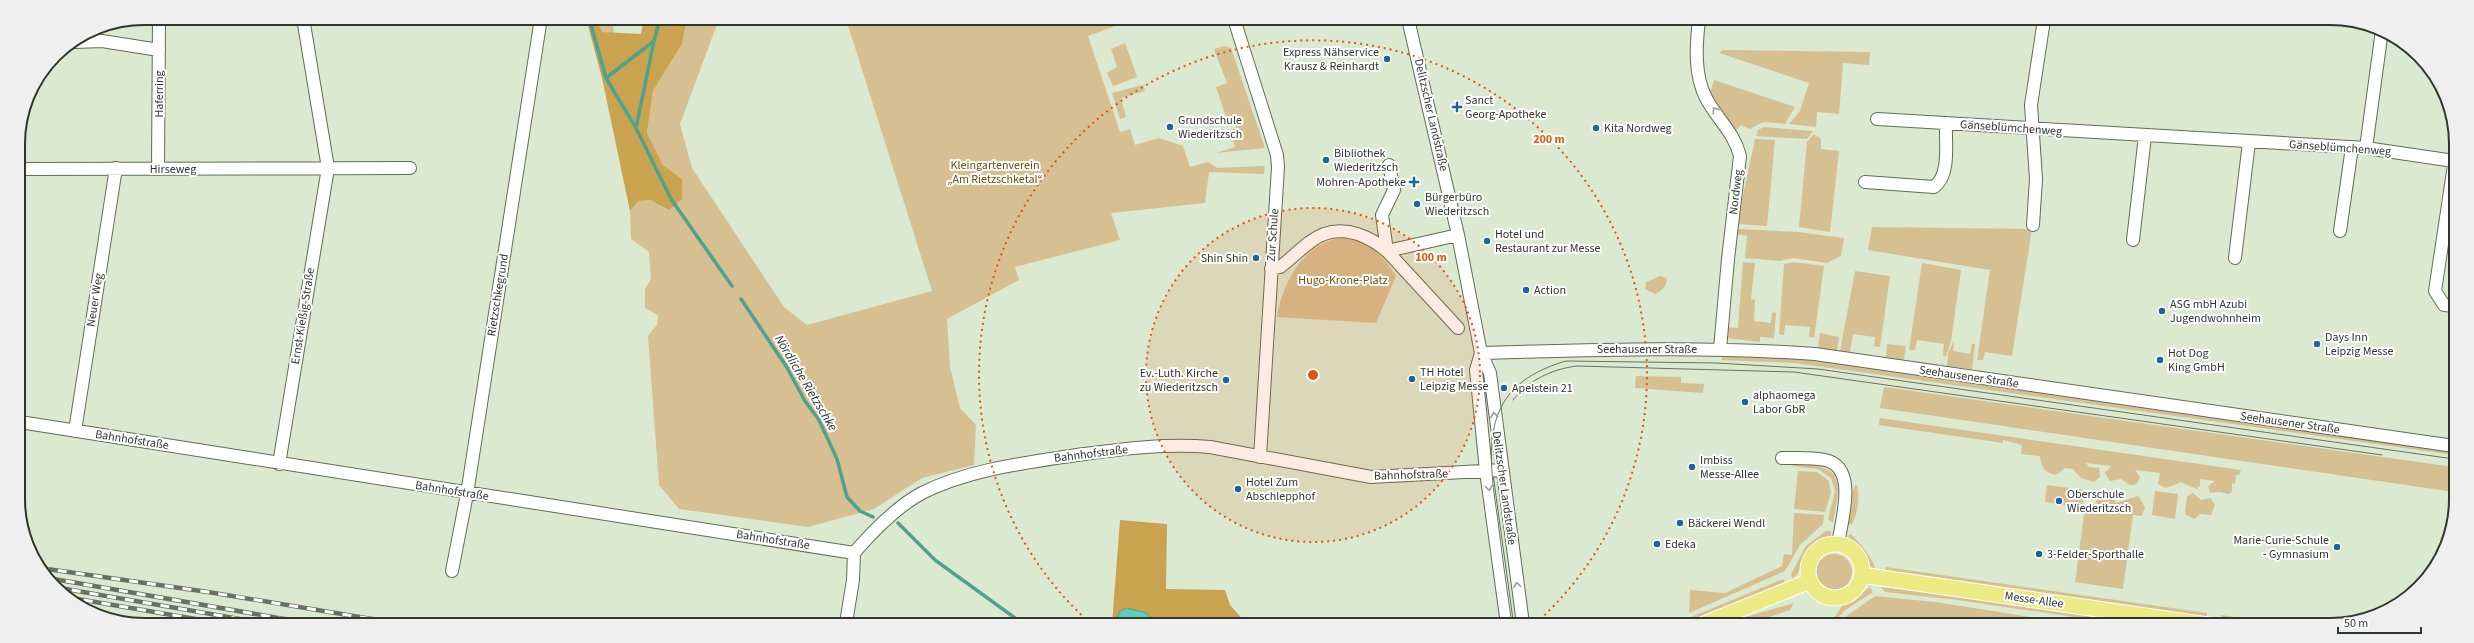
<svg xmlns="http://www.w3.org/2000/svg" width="2474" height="643" font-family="'Source Sans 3',sans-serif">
	<rect width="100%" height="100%" fill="#dce9d1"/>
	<path fill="#d6bf90" d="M596,19H612L614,33L602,32Z
		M687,19H719L680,124L692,168L784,307L807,325L932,291L846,19H1134L1088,36L1120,132L1130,129L1135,145L1159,138L1183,146L1190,167L1208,162L1217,168L1262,166L1265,167L1264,174L1209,172L1205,203L1111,213L1120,240L1015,267L1019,280L947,319L950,367L960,408L976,425L974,465L922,478L874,509L808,527L679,509L659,485L648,336L657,325L658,315L645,308V289L651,279L649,252L631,239L630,211L637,201L650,200L669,210L682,179L663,165L647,133L653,91L682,44Z
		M1125,43L1137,77L1113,86L1107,73L1117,67L1111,49Z
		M1224,46L1231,48L1265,148L1216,153L1235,147L1230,130L1236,128L1232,118L1227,120L1216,87L1227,83L1214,49Z
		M1723,50L1870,52L1869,65L1843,63L1839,114L1817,112L1816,127L1789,124L1800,111L1809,83L1719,53Z
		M1714,80L1795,107L1785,124L1763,122L1750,129L1741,125L1736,130L1724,120L1709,97Z
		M1143,85L1145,91L1121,98L1126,117L1120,119L1112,93Z
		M1764,127L1813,131L1807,139L1756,136L1758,130Z
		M1814,134L1821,139V149L1839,151L1830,232L1799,227L1807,142Z
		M1755,139L1775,140L1767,226L1737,224Z
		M1872,227L2032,229L2012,356L1985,352L1983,360H1977L1990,270L1868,250Z
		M1737,229L1798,232L1844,238L1841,256L1827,263L1793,258L1780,261L1745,258L1747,236L1737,234Z
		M1343,238C1373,241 1380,253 1396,276L1376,323L1277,317C1282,283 1305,240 1343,238Z
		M1743,262L1755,263L1751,299L1755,300L1754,321L1771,323L1772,312L1776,313L1774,338L1760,337V342L1727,338L1725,327L1738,328Z
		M1794,262L1824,266L1814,338L1809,337L1810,327L1785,325L1784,335L1779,334L1784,264Z
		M1922,263L1961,270L1951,341L1946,356H1943L1944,344L1917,340L1915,350H1909Z
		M1855,271L1890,276L1880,347L1874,346L1875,337L1853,334L1850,352L1840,351Z
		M1660,276L1667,278C1667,286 1663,290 1655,294L1645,289L1646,282Z
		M1820,333L1839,337L1837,351L1818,348Z
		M1954,341L1953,351L1970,354L1972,344H1975L1972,369L1947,366L1948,353Z
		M1887,344L1906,346L1904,360L1886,357Z
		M1722,355L1779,356L1839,363L2454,451V455L1838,369L1794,363L1722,360Z
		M1636,376L1681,377V383L1704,384L1703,393L1635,388Z
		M1884,387L2454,467V492L1880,408Z
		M1880,418L2241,470L2239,475H2236L2235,484L2232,483V492L2229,494L2219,492L2210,493L2208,486L2215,481L2200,479V485L2197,489L2181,482L2166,488L2158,484L2160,473L2135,470L2140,477L2137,484L2130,485L2121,479L2110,481L2105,473L2111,466L2086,463L2089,467L2099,468L2100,477L2094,482L2081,478L2073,469L2065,468L2056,475C2045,473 2041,467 2040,456L2021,454L2022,445L2003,440V443L1879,425Z
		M1798,463C1847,467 1840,483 1833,523L1828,519L1835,491L1831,478L1818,469L1791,466Z
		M1798,471L1817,472L1829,481L1831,493L1825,512L1794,509Z
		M1856,484C1861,492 1857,517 1852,524L1848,525L1852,493Z
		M2047,485L2085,490L2082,508L2045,502Z
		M2155,491L2178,494L2175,519L2152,515Z
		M2100,492H2110L2116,503L2138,496L2145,507L2142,516L2133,515L2123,589L2075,582L2085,508L2099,510L2096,502Z
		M2193,493L2201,500L2210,498L2215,505L2211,515L2200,514L2194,519L2185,514L2187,496Z
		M1794,513L1824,515L1823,524L1800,545L1785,571L1689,613L1690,590L1725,593L1782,566L1784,554L1792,555Z
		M1826,531H1831V536L1809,550L1797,575L1792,579L1791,574L1806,546Z
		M1850,534C1856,537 1876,563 1875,569C1864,564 1854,546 1848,536Z
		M1816 572a18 18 0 1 1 36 0a18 18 0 1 1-36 0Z
		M1886,567L2207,613V616L2204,618L1884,571Z
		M1783,579L1785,582L1686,624H1674Z
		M1870,587L1873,592L1844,611L1838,618H1834L1842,606Z
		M1881,587L1958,595L2164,625H2130L1957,600L1885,592Z
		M1875,596L1935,602L2075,624H1843L1848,615Z
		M1794,603L1790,610C1767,618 1746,624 1722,624Z
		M2221,615L2289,625H2251L2222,621Z"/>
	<path fill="#c9a350" d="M586,18L596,19L602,32L641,34L644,19H687L682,44L653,91L647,133L663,165L682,179V199L669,210L650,200L638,201L630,211L602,78Z
		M1120,520L1167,524L1166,589L1225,590L1230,605L1247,624H1112Z"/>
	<path fill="#5cd0b8" stroke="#4fa28e" d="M1127,608L1146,613L1157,624H1117L1119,612Z"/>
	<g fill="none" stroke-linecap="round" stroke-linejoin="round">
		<path stroke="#4fa28e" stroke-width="3.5" d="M589,18L606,78L636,128L671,199L732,286
			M606,78L654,41L660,19
			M636,128L654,41
			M741,299L786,366L805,401L819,420L837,459L847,497L860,511L873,517
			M898,523L935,560L1022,623"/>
		<defs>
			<path id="minor" d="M1234,19L1277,155L1278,167L1260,457
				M1408,19L1458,235L1481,353L1490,373L1523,624
				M1699,20C1696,45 1694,75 1706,98C1717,119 1734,132 1740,156L1728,259L1720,349
				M74,42L102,41L159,50
				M1877,119L2366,148L2454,161
				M2366,148L2382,30
				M18,169L410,168
				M158,169L159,18
				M1865,182L1934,187C1951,175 1945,142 1946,123
				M2033,225L2036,179L2031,105L2044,20
				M2340,231L2352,147
				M2133,240L2145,136
				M2235,258L2249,142
				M1271,269L1280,267C1294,257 1308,240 1324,234C1347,226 1370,237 1387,251L1382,215L1394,190L1389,165
				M2454,306L2444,305L2435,291L2454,165
				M1458,328L1387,251L1458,235
				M1481,353C1593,350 1704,346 1815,354L2454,446
				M1481,353L1476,370L1486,471L1507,624
				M20,422L854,553
				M75,431L116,168
				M1782,458C1795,458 1811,457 1825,460C1859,467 1841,521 1838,545
				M279,464L328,168L303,18
				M854,553C873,531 896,507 922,493C970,469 1025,463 1077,455C1122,449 1165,443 1210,447L1371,477L1501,470
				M452,571L467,494L541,18
				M846,623L853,580L854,553"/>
			<path id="major" d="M1808 571a27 27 0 1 1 54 0a27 27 0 1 1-54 0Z
				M1861,575L2208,625
				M1704,624L1810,581"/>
		</defs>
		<use href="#minor" stroke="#616c57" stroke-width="14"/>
		<use href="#major" stroke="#fff" stroke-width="17"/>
		<use href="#minor" stroke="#fff" stroke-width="12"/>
		<use href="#major" stroke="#ecea83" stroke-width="15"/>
		<path stroke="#697163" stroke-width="1" d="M1513,400C1529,380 1552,369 1577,366L1794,372L2382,455
			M1512,624C1507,590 1502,555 1498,521C1487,447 1479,386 1566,361L1716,363L1818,369L2454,459"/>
		<defs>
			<path id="rail" d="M40,568L208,592L396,623
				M48,578L307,623
				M54,587L263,623
				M66,597L219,623"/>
		</defs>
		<use href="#rail" stroke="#697163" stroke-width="4.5"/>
		<use href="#rail" stroke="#fff" stroke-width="3" stroke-dasharray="9" stroke-linecap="butt"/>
	</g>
	<defs><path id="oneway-chevron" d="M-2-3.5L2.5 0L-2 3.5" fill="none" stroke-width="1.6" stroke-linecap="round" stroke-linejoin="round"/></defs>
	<g stroke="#989a96">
		<use href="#oneway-chevron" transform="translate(1715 110) rotate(-126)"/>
		<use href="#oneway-chevron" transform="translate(1494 415) rotate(-96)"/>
		<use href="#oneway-chevron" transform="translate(1489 488) rotate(82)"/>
		<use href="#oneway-chevron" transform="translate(1517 585) rotate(-98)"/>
	</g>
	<circle cx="1313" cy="375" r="167" fill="#df570e" fill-opacity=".12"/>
	<g fill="none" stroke="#df570e" stroke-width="2" stroke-dasharray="2 4">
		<circle cx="1313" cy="375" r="167"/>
		<path d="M1090 623A334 334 0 1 1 1536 623"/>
	</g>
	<g fill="#226499" stroke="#fff" stroke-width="1.5">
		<circle cx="1387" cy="59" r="4"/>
		<path d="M1455 101h4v4h4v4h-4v4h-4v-4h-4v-4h4z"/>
		<circle cx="1170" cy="127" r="4"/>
		<circle cx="1596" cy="128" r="4"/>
		<circle cx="1326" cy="160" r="4"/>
		<path d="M1412 176h4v4h4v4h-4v4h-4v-4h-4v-4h4z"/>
		<circle cx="1417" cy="204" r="4"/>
		<circle cx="1487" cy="241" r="4"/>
		<circle cx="1256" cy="258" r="4"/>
		<circle cx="1526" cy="290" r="4"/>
		<circle cx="2162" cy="311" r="4"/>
		<circle cx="2317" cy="344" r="4"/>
		<circle cx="2160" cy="360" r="4"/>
		<circle cx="1412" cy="379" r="4"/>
		<circle cx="1226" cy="380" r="4"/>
		<circle cx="1504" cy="388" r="4"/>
		<circle cx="1745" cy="402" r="4"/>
		<circle cx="1692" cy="467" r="4"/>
		<circle cx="1238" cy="489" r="4"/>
		<circle cx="2059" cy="501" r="4"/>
		<circle cx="1680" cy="523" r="4"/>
		<circle cx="1657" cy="544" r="4"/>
		<circle cx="2337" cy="547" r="4"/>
		<circle cx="2039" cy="554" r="4"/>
	</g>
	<g text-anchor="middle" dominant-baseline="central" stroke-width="4" stroke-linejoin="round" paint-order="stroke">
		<g font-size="12" fill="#30362c" stroke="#fff" text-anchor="start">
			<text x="1379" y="52" text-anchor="end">Express Nähservice<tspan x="1379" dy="14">Krausz &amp; Reinhardt</tspan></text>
			<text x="1465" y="100">Sanct<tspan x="1465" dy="14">Georg-Apotheke</tspan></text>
			<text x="1178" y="120">Grundschule<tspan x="1178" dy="14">Wiederitzsch</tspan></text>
			<text x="1604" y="128">Kita Nordweg</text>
			<text x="1334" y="153">Bibliothek<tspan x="1334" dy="14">Wiederitzsch</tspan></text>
			<text x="1406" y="182" text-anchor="end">Mohren-Apotheke</text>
			<text x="1425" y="197">Bürgerbüro<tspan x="1425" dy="14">Wiederitzsch</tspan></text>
			<text x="1495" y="234">Hotel und<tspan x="1495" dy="14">Restaurant zur Messe</tspan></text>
			<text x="1248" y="258" text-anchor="end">Shin Shin</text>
			<text x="1534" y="290">Action</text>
			<text x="2170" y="304">ASG mbH Azubi<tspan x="2170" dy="14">Jugendwohnheim</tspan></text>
			<text x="2325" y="337">Days Inn<tspan x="2325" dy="14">Leipzig Messe</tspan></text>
			<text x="2168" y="353">Hot Dog<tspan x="2168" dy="14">King GmbH</tspan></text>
			<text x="1420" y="372">TH Hotel<tspan x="1420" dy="14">Leipzig Messe</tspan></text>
			<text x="1218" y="373" text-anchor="end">Ev.-Luth. Kirche<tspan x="1218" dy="14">zu Wiederitzsch</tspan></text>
			<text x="1512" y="388">Apelstein 21</text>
			<text x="1753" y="395">alphaomega<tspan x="1753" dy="14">Labor GbR</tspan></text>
			<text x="1700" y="460">Imbiss<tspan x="1700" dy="14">Messe-Allee</tspan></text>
			<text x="1246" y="482">Hotel Zum<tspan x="1246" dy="14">Abschlepphof</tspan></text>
			<text x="2067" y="494">Oberschule<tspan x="2067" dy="14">Wiederitzsch</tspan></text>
			<text x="1688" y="523">Bäckerei Wendl</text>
			<text x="2329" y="540" text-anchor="end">Marie-Curie-Schule<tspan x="2329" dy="14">- Gymnasium</tspan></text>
			<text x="1665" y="544">Edeka</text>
			<text x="2047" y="554">3-Felder-Sporthalle</text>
		</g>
		<g font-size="12" fill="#30362c" stroke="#fff">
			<text transform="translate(159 94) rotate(-90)">Haferring</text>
			<text transform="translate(1431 115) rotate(77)">Delitzscher Landstraße</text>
			<text transform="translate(2011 128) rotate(4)">Gänseblümchenweg</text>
			<text transform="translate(2340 148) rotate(4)">Gänseblümchenweg</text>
			<text x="173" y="169">Hirseweg</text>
			<text transform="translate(1736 192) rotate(-83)">Nordweg</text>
			<text transform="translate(1273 235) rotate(-86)">Zur Schule</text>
			<text transform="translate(498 295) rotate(-81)">Rietzschkegrund</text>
			<text transform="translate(95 300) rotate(-81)">Neuer Weg</text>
			<text transform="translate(303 316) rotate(-81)">Ernst-Kießig-Straße</text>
			<text x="1647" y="349">Seehausener Straße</text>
			<text transform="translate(1969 377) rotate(8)">Seehausener Straße</text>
			<text transform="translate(2290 423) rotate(8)">Seehausener Straße</text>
			<text transform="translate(132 440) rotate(9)">Bahnhofstraße</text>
			<text transform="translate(1091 454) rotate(-7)">Bahnhofstraße</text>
			<text transform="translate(1411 475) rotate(-2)">Bahnhofstraße</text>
			<text transform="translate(1504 488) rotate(82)">Delitzscher Landstraße</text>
			<text transform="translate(452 491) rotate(9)">Bahnhofstraße</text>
			<text transform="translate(773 540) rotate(9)">Bahnhofstraße</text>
			<text transform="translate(2034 600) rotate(8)">Messe-Allee</text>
		</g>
		<g font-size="12" fill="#6a500f" stroke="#fff">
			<text x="995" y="165">Kleingartenverein<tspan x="995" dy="14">„Am Rietzschketal“</tspan></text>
			<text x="1343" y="280">Hugo-Krone-Platz</text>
		</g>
		<g font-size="13" font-style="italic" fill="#1a2f2a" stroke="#fff">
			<text transform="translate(806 383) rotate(59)">Nördliche Rietzschke</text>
		</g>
	</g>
	<path d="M0 0H2474V643H0ZM144 25H2330A119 119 0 0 1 2449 144V499A119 119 0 0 1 2330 618H144A119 119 0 0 1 25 499V144A119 119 0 0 1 144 25Z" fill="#eeefee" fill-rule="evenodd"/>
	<path fill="none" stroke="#30362c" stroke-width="2" d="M144 25H2330A119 119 0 0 1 2449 144V499A119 119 0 0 1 2330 618H144A119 119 0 0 1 25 499V144A119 119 0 0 1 144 25Z"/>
	<circle cx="1313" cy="375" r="6" fill="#df570e" stroke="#fff" stroke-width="2"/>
	<g font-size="12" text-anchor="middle" font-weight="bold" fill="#df570e" stroke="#fff" stroke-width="4" stroke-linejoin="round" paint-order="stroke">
		<text x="1549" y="143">200 m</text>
		<text x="1431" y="261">100 m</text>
	</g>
	<path d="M2338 627v6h83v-6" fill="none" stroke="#30362c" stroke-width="2"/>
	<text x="2344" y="627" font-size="12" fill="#30362c" stroke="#ffffff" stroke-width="3" paint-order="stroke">50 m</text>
</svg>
